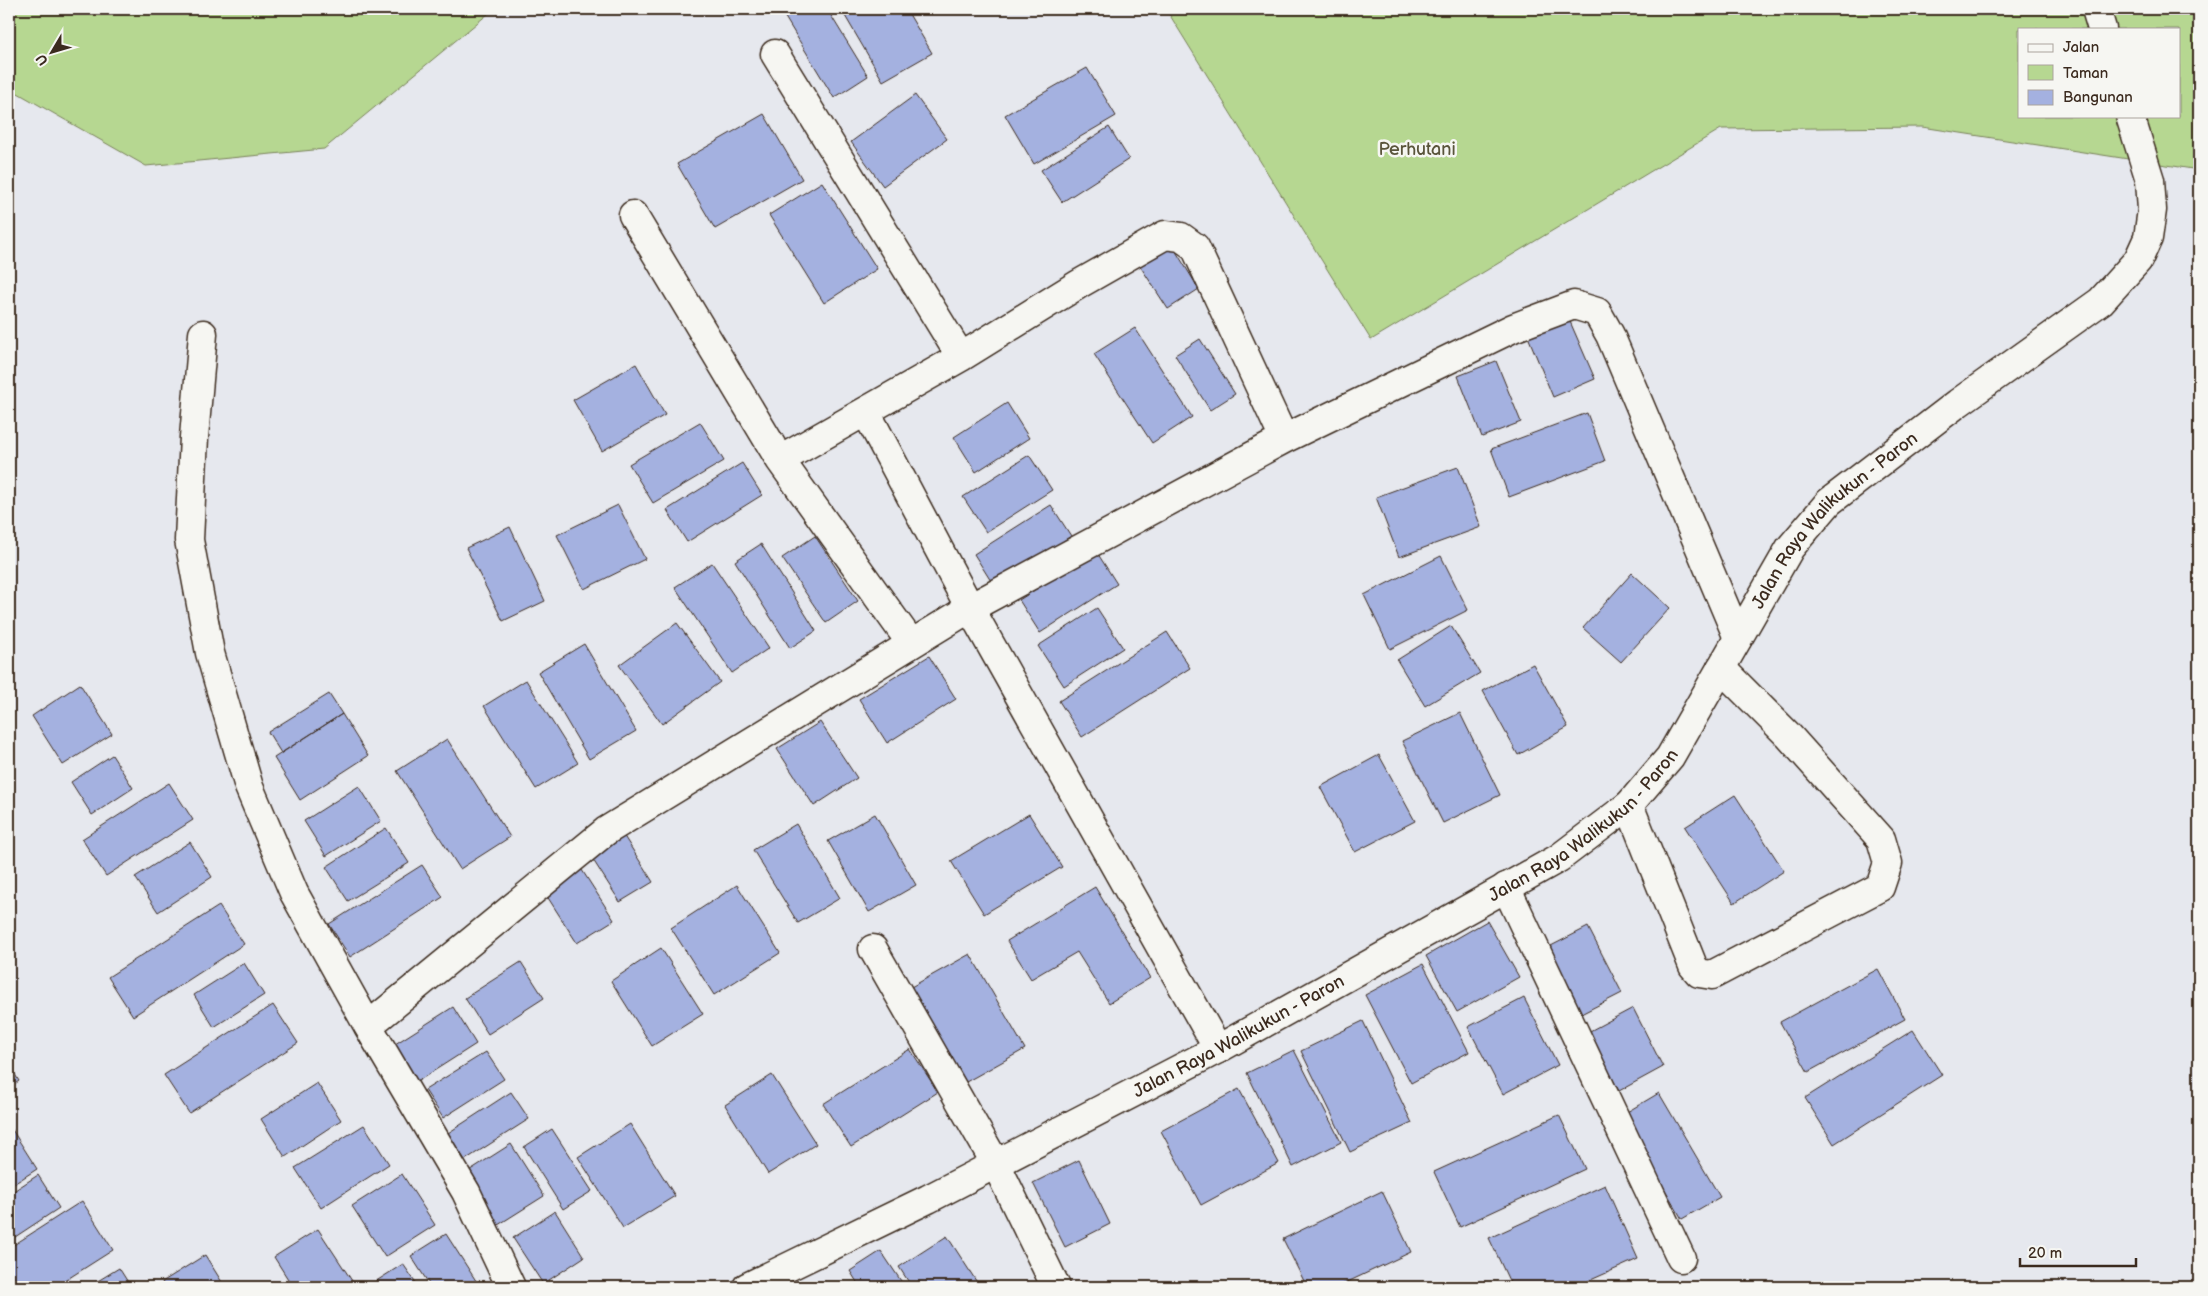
<svg xmlns="http://www.w3.org/2000/svg" width="2208" height="1296" font-family="'Balsamiq Sans',sans-serif">
	<rect width="100%" height="100%" fill="#e6e8ee"/>
	<filter id="ink" filterUnits="userSpaceOnUse"><feTurbulence type="fractalNoise" baseFrequency=".02" numOctaves="2"/><feDisplacementMap in="SourceGraphic" scale="10" xChannelSelector="R" yChannelSelector="G"/><feConvolveMatrix kernelMatrix="1 2 1 2 8 2 1 2 1" color-interpolation-filters="sRGB"/></filter>
	<g filter="url(#ink)">
		<path fill="#b6d791" stroke="#788058" fill-rule="evenodd" d="M9,9H494L324,149L146,166L9,88Z
			M1166,9H2199V170L1922,127L1721,129L1371,340ZM2019,29H2179V116H2019Z"/>
		<path fill="#a4b1e0" stroke="#3b2a1e" d="M780,9H827L868,76L834,98Z
			M841,9H906L932,53L883,81Z
			M1087,68L1116,116L1034,164L1005,115Z
			M915,95L947,139L883,186L851,142Z
			M764,114L802,179L715,229L677,164Z
			M1109,127L1129,159L1062,202L1041,170Z
			M822,182L877,269L824,303L769,215Z
			M1172,245L1199,289L1168,309L1140,266Z
			M1568,317L1595,379L1553,397L1527,334Z
			M1135,328L1192,417L1152,443L1094,354Z
			M1200,339L1235,394L1210,410L1175,355Z
			M1496,361L1521,422L1482,437L1458,376Z
			M636,364L665,415L602,451L573,400Z
			M1007,403L1029,438L976,472L954,437Z
			M1587,413L1605,461L1509,497L1491,449Z
			M700,422L724,461L653,503L629,464Z
			M1029,455L1052,490L986,532L963,497Z
			M742,463L762,495L687,542L667,510Z
			M1458,467L1481,527L1399,557L1376,497Z
			M618,505L645,559L584,589L557,535Z
			M1051,505L1071,536L994,586L974,554Z
			M510,527L545,601L503,621L466,548Z
			M815,536L858,601L826,623L782,558Z
			M761,544L816,631L790,648L735,561Z
			M1096,551L1117,584L1040,633L1019,600Z
			M1441,556L1468,610L1390,649L1364,595Z
			M712,563L769,648L732,673L675,587Z
			M1632,573L1670,608L1621,662L1583,628Z
			M1097,608L1123,648L1064,686L1038,646Z
			M677,623L720,682L662,724L619,665Z
			M1451,626L1480,673L1425,706L1397,660Z
			M1167,632L1190,668L1082,737L1059,701Z
			M584,644L636,731L589,759L538,672Z
			M929,656L956,699L887,743L859,699Z
			M1533,664L1568,727L1518,755L1483,691Z
			M526,680L578,763L536,789L484,706Z
			M80,684L112,734L63,765L32,716Z
			M329,694L342,714L281,753L268,732Z
			M1460,713L1500,795L1443,823L1402,741Z
			M342,714L368,756L300,800L274,758Z
			M820,722L857,778L814,806L777,749Z
			M447,739L510,837L460,869L397,771Z
			M112,755L133,788L92,815L71,782Z
			M1379,755L1415,821L1355,852L1320,787Z
			M169,783L193,820L106,876L82,839Z
			M359,786L381,821L326,856L304,821Z
			M1735,795L1784,871L1734,903L1685,827Z
			M875,814L916,885L869,912L828,841Z
			M1029,814L1062,867L984,914L951,861Z
			M796,824L840,898L798,923L753,850Z
			M386,828L409,863L348,901L326,867Z
			M620,830L653,882L620,902L588,852Z
			M190,842L212,877L158,912L135,877Z
			M422,865L443,897L350,957L329,924Z
			M580,867L614,920L577,943L543,890Z
			M737,885L780,953L714,995L671,928Z
			M1095,887L1150,978L1109,1003L1077,952L1031,979L1007,941Z
			M219,906L244,944L133,1016L108,977Z
			M1487,921L1519,977L1457,1012L1426,956Z
			M1588,927L1622,993L1581,1014L1547,948Z
			M661,948L703,1014L652,1046L611,981Z
			M970,954L1025,1049L966,1082L911,987Z
			M521,962L544,998L488,1034L465,998Z
			M244,963L264,995L214,1027L194,995Z
			M1423,964L1469,1052L1411,1083L1365,995Z
			M1878,969L1905,1019L1808,1072L1780,1022Z
			M1524,998L1558,1065L1503,1094L1468,1027Z
			M273,1005L298,1043L189,1113L164,1075Z
			M453,1007L476,1044L415,1083L392,1046Z
			M1633,1008L1663,1067L1619,1091L1588,1032Z
			M1363,1021L1412,1123L1350,1152L1301,1051Z
			M1913,1030L1942,1075L1834,1144L1805,1098Z
			M910,1049L938,1092L851,1147L823,1104Z
			M1294,1050L1341,1142L1293,1167L1247,1073Z
			M486,1052L504,1079L443,1118L425,1090Z
			M9,1065L19,1081L9,1088Z
			M772,1075L816,1144L768,1174L725,1105Z
			M317,1083L341,1120L285,1157L261,1119Z
			M1239,1089L1279,1163L1201,1205L1161,1131Z
			M511,1092L529,1119L465,1160L448,1133Z
			M1659,1093L1720,1197L1682,1219L1622,1115Z
			M1559,1115L1585,1169L1460,1227L1434,1172Z
			M630,1124L675,1196L623,1228L578,1157Z
			M9,1125L37,1169L9,1187Z
			M364,1125L389,1164L321,1208L295,1168Z
			M552,1129L592,1191L563,1209L524,1147Z
			M511,1144L544,1196L498,1225L464,1174Z
			M1079,1160L1110,1224L1065,1247L1033,1183Z
			M402,1174L435,1225L385,1257L352,1206Z
			M38,1175L59,1208L9,1241V1194Z
			M1605,1185L1638,1259L1575,1287H1512L1489,1238Z
			M1382,1191L1411,1252L1337,1287H1307L1283,1239Z
			M82,1201L113,1250L55,1287H9V1248Z
			M555,1211L584,1257L543,1284L513,1238Z
			M318,1229L356,1287H293L274,1257Z
			M446,1234L480,1287H431L411,1256Z
			M947,1236L980,1287H912L899,1267Z
			M881,1251L905,1287H860L850,1271Z
			M205,1255L225,1287H165L162,1282Z
			M403,1264L419,1287H367Z
			M119,1268L131,1287H88Z"/>
		<g fill="none" stroke-linecap="round" stroke-linejoin="round">
			<defs>
				<path id="street" d="M775,54L961,357
					M633,215L780,460L911,643
					M203,334L194,437L189,540L210,653L249,787L294,893L368,1026L466,1192L511,1287
					M866,412L970,608L1218,1049
					M780,460L961,357L1079,284L1165,235L1181,237L1195,247L1284,439
					M1629,805L1693,966L1699,973L1712,975L1880,887L1888,863L1881,839L1788,735L1721,668
					M1506,887L1681,1258
					M873,949L996,1164L1056,1287
					M368,1026L606,831L970,608L1284,439L1513,328L1574,305L1597,312L1610,335L1738,638"/>
				<g id="secondary">
					<path d="M2096,9L2102,29"/>
					<path id="s1" d="M747,1287L928,1199L1218,1049L1559,858L1629,805L1670,757L1790,548L1829,502L1958,403L2101,301L2138,260L2148,238L2152,210L2150,180L2130,116"/>
				</g>
			</defs>
			<use href="#street" stroke="#3b2a1e" stroke-width="31"/>
			<use href="#secondary" stroke="#3b2a1e" stroke-width="31"/>
			<use href="#street" stroke="#f6f6f2" stroke-width="28"/>
			<use href="#secondary" stroke="#f6f6f2" stroke-width="28"/>
		</g>
	</g>
	<g text-anchor="middle" dominant-baseline="central" stroke-width="5" stroke-linejoin="round" paint-order="stroke">
		<g font-size="18" fill="#5a553b" stroke="#f6f6f2">
			<text x="1417" y="149">Perhutani</text>
		</g>
		<g font-size="18" fill="#3b2a1e" stroke="#f6f6f2">
			<text stroke="none"><textPath href="#s1" startOffset="1361">Jalan Raya Walikukun - Paron</textPath></text>
			<text stroke="none"><textPath href="#s1" startOffset="958">Jalan Raya Walikukun - Paron</textPath></text>
			<text stroke="none"><textPath href="#s1" startOffset="552">Jalan Raya Walikukun - Paron</textPath></text>
		</g>
	</g>
	<rect width="2208" height="1296" fill="none" stroke="#f6f6f2" stroke-width="30"/>
	<rect x="15" y="15" width="2178" height="1266" fill="none" stroke="#3b2a1e" stroke-width="2" filter="url(#ink)"/>
	<rect x="2018" y="28" width="162" height="90" fill="#f6f6f2" stroke="#aba49d"/>
	<rect x="2028" y="44" width="25" height="8" fill="#f6f6f2" stroke="#aba49d"/>
	<text x="2063" y="52" font-size="15" fill="#3b2a1e">Jalan</text>
	<rect x="2028" y="65" width="25" height="15" fill="#b6d791" stroke="#aba49d"/>
	<text x="2063" y="78" font-size="15" fill="#3b2a1e">Taman</text>
	<rect x="2028" y="90" width="25" height="15" fill="#a4b1e0" stroke="#aba49d"/>
	<text x="2063" y="102" font-size="15" fill="#3b2a1e">Bangunan</text>
	<g transform="translate(52 52) rotate(232)" stroke="#f6f6f2" stroke-width="4" paint-order="stroke">
	<path d="M0-4L9 19L0 12L-9 19Z" fill="#3b2a1e"/>
	<text y="-8" font-size="14" font-weight="bold" text-anchor="middle" fill="#3b2a1e">U</text>
	</g>
	<path d="M2020 1258v8h116v-8" fill="none" stroke="#3b2a1e" stroke-width="2.5"/>
	<text x="2028" y="1258" font-size="15" fill="#3b2a1e" stroke="#f6f6f2" stroke-width="4" paint-order="stroke">20 m</text>
</svg>
